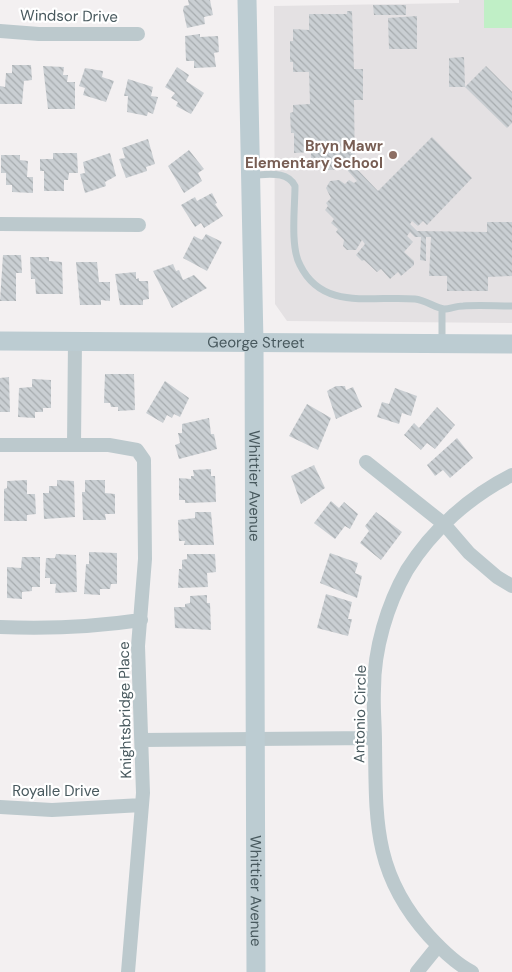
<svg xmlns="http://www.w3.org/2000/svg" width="512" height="972" font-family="'DM Sans',sans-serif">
	<defs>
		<pattern id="building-back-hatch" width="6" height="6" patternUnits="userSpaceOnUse" patternTransform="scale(1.25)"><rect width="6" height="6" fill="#cacfd3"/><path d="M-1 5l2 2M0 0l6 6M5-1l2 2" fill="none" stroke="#a6abae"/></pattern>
	</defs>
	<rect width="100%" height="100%" fill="#f3f0f1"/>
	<path fill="#e4e1e3" d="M459,0H512V323L287,321L275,304L274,6L459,3Z"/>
	<path fill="#c0efc6" d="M484,0H512V28H484Z"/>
	<path fill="url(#building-back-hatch)" d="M188,0H210L213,15L204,17L205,24L187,28L183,10L184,6L189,5Z
		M373,5H406V15H374Z
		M347,11H352L354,69H363V100H354L355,167L378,191L432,137L472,178L427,225L423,221L418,226L412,221L410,224L417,231L487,232V222H512V276L488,277V291H447V276H429L431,237H426V261L420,260L421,237H415L410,232L407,236L413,242L404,252L414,261V265L401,276L398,272L390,279L381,269L377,272L364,260L362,261L356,255L365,244L362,240L356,250H347L343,246L344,240L336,232L338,229L331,223L334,219L325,210L328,206L326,203L331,198L326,188L330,181L339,180L345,184L349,180L354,183L357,181L348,171V162L339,161V170H322V162H311V152L294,153V133H291L290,113L293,112V105L310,104L309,72H293V62H290V41H293V29L309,30V14H347Z
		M417,16V49H389L388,18Z
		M200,34V37L218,36L219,52L214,53L216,67L194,68V61H186L185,36Z
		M464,57L465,87H449V58Z
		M12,65H31L32,80L24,81L22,104H0V86L5,87L6,73H12Z
		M43,66L64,67L63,75H68L67,82H75V109H48Z
		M486,66L512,92V123L507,128L465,87Z
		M177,67L189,75L186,81L204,93L191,114L176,106L178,102L171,98L175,93L165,87Z
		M85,68L103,71L102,77L114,81L106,102L83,95L85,88L79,86Z
		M128,79L153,87L151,96L158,97L153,114L148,112L147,116L127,112L128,96H124Z
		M148,139L155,164L146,167L147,171L126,178L119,159L125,158L122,148Z
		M189,150L204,169L198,173L202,181L184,193L168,166Z
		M53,153H77L78,173H69L68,180H64V191H44V171H40V159H53Z
		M110,153L116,176L105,182L106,186L85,193L80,174L85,173L83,162Z
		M1,155H20V160L28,161L27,177H33V193L12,192V185H6V173H1Z
		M212,193L217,203L215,204L223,216L204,228L201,223L195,227L181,205L195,197L197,201Z
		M206,234L222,242L207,271L183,258L194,236L202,240Z
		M3,255H21L22,273H16V301H0Z
		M30,257H49V261L62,262L63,294H36L35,279H31Z
		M76,262H97L99,282H110V301L101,300V305H80Z
		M173,264L176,271L179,270L183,280L194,275L207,288L172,308L153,271Z
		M136,272V279L139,278V281H148L149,299L143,300V305H120L115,274Z
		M105,374H134L135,410L118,411V407H111L110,403H104Z
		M9,377L10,412H0V378Z
		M32,379L51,380V408H43V412H35V418L18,417L19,388L32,387Z
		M165,381L189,398L180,417L174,414L172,418L167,415L163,423L146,413Z
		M336,386H345L346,390L353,387L362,407L336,419L327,391Z
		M395,388L417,396L411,416L402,413L399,424L377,417L382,402L389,404Z
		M307,404L331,418L318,450L289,436Z
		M437,407L455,425L435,449L427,443L421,450L404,435L414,423L419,428Z
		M209,418L211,434H214L217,449L179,459L175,445L180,443L178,433H182V424Z
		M457,438L473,458L450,478L443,470L435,476L427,465Z
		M314,465L325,488L301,504L291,476Z
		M211,469V476H215L216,502L185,503V500H179V478L191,479V476H194L193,470Z
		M27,480V494H35L36,514L27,515V521H4V489L7,488V481Z
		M57,480L74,481L75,517L44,519L43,493H49V486H57Z
		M85,480H105V493L115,494V514H105L106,520H83L82,492H85Z
		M331,501L339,508L344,502L358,514L350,529L345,526L335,539L314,523Z
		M195,512H211L214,545H184L185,541H179L178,520L195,518Z
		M376,512L402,532L381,560L360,543L369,531L365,526Z
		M89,552L117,553V584H111L110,589H100V595L84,594L86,564H89Z
		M330,553L358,563L355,573L362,576L357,598L320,583Z
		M56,554L76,555L77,592L55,593L56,584H50V578H45L46,558H55Z
		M187,554H215L216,572L207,573L208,587L178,588L179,569H182V560L187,559Z
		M22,557H40V587H32V591L22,592V599L7,598V567L21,568Z
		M326,594L352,602L348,619H352L348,636L317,628Z
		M207,595V603H210L211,630L175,628L174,607H185V604L190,603V596Z"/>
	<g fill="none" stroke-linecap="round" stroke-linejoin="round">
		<path stroke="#bcc9cd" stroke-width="7" d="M251,175C267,175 287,170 295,186C295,207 290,247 300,265C323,312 374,295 415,299C425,300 436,308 444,309C450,309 456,306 463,306C479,305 496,306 512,306
			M442,344V309"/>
		<path stroke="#bcc9cd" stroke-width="14" d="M0,31L39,34H138
			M0,224L139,225
			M0,445H109L137,450L144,460L145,559L138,646L143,793L128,972
			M74,445L75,340
			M366,462L444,524L469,553L497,577L512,586
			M0,627C48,629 94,627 141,620
			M142,740L375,738
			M0,807L52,810L142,805
			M417,972L438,946
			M472,972C456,964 441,949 429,936C373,874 376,821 375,742C375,724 373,707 374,689C374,649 387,605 407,570C432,530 470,496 512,475"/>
		<g stroke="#bcccd2" stroke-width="19">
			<path id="s1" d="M247,0L254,343L256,972"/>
			<path id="s2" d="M0,341L512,344"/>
		</g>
	</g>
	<circle fill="#8d6e63" stroke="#fff" stroke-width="2" cx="393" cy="155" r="5"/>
	<g text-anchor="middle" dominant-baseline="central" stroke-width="4.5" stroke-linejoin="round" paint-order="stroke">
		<g font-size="15" fill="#48595e" stroke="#fff">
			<text transform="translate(69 16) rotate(1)">Windsor Drive</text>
			<text stroke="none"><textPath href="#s2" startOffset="256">George Street</textPath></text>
			<text stroke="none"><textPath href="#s1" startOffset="486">Whittier Avenue</textPath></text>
			<text transform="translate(125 710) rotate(-91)">Knightsbridge Place</text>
			<text transform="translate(360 714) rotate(-89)">Antonio Circle</text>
			<text x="56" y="791">Royalle Drive</text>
			<text stroke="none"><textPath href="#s1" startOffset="891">Whittier Avenue</textPath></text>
		</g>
		<g font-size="15" font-weight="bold" fill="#785e54" stroke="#fff" text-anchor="end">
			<text x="383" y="146">Bryn Mawr<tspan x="383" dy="17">Elementary School</tspan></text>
		</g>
	</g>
</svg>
